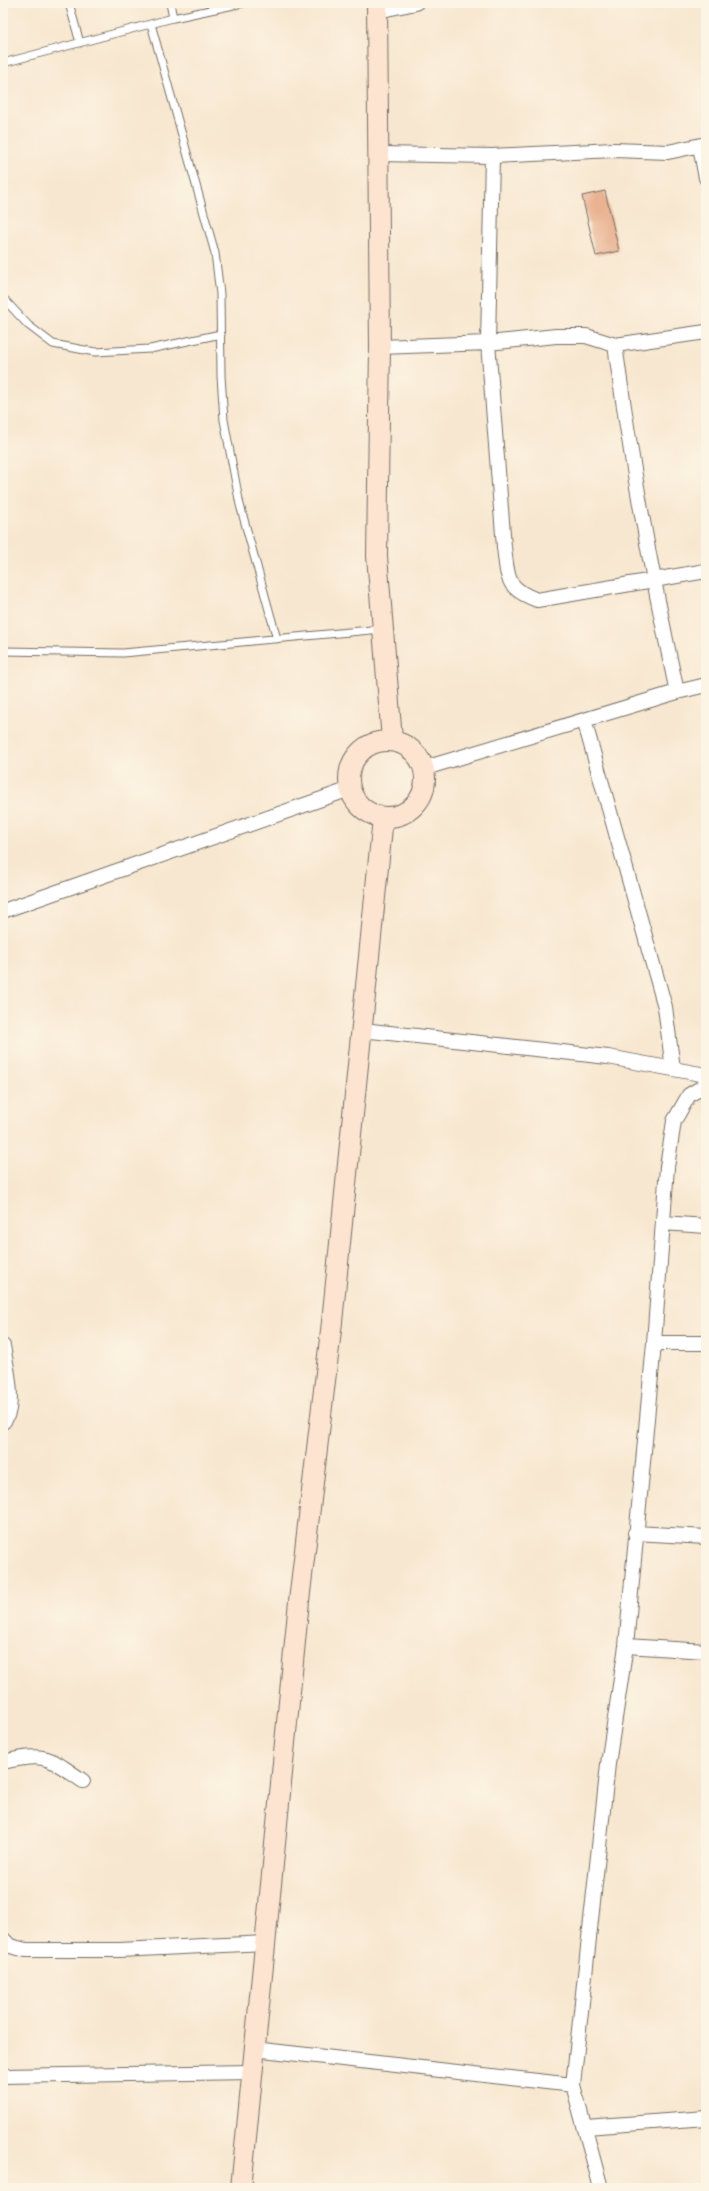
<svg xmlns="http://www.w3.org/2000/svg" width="709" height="2191" font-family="Itim,sans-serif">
	<rect width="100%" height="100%" fill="#fcf5e5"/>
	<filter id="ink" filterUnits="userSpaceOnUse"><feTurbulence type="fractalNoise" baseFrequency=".025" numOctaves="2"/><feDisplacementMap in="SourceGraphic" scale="8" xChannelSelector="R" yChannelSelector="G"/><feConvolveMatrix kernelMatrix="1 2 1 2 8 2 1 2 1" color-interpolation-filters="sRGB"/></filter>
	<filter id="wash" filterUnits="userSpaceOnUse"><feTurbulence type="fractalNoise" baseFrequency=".012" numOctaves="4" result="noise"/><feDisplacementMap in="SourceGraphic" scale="16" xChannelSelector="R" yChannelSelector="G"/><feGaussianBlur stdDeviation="0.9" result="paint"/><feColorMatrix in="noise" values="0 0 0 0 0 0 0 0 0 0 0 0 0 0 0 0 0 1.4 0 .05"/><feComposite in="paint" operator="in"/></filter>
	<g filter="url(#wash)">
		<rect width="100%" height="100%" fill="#f8e7d0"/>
		<g id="blocks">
			<path fill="#e9b393" d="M605,191L619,251L596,256L582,196Z"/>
		</g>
	</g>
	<g filter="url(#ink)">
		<use href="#blocks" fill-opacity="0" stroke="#736d65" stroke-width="1"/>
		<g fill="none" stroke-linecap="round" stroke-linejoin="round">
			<defs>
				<path id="lane" d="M69,3L80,43
					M170,3L173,18
					M151,24L215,253L220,294L221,376L224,420L240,505L277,639
					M3,63L173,18L243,3
					M3,298L28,325L53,344L95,352L150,349L221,334
					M3,651L123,653L382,629"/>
				<path id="street" d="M377,11L416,3
					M700,147L706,178
					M379,154L492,156L614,150L668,152L706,144
					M492,156L488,343L504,547C508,578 505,588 537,600L706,571
					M615,345C631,462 652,577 677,692
					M380,347L488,343L556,336H586L615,345L706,332
					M584,720L665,1007L673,1069
					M425,768L677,692L706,685
					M3,911L350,789
					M362,1030L608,1057L706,1075
					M663,1223L706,1226
					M654,1343H706
					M3,1346C6,1364 17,1408 3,1422
					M635,1533L706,1537
					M626,1646L706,1651
					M3,1762C46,1752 48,1757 83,1781
					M3,1939L10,1946L26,1950H119L265,1943
					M254,2049L573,2085
					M3,2076L252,2072
					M586,2127L706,2118
					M601,2188L573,2085L608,1764L626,1646L654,1343L667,1167L674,1121L689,1095L706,1085"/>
				<path id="secondary" d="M377,3L380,347L377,556L392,740
					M349 779a38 38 0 1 1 76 0a38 38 0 1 1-76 0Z
					M241,2188L299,1601L332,1322L383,818"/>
			</defs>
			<use href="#lane" stroke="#736d65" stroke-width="9"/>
			<use href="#street" stroke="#736d65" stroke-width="16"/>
			<use href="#secondary" stroke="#736d65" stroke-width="22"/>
			<use href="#lane" stroke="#fff" stroke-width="7"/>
			<use href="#street" stroke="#fff" stroke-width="14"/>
			<use href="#secondary" stroke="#fde4d1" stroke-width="20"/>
		</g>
	</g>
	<rect width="709" height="2191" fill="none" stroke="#fcf5e5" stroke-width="16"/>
</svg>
